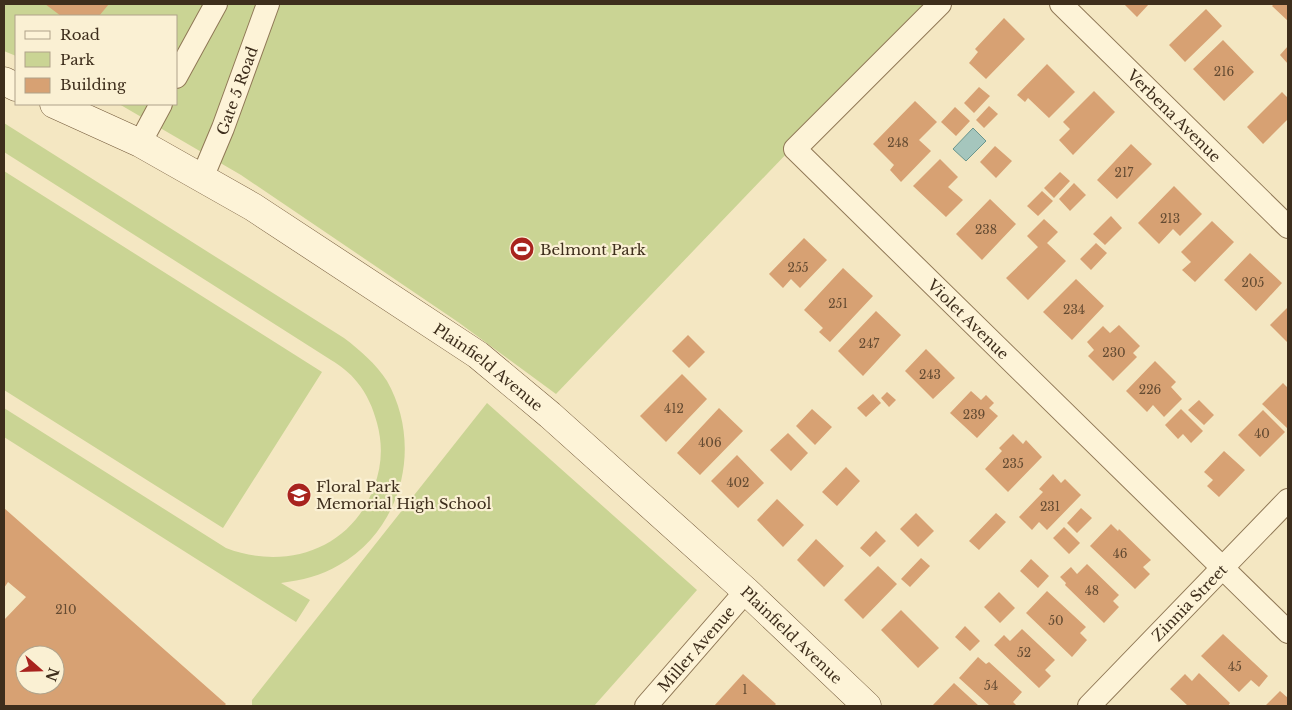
<svg xmlns="http://www.w3.org/2000/svg" width="1292" height="710" font-family="'Libre Baskerville',serif">
	<rect width="100%" height="100%" fill="#f4e7c2"/>
	<path fill="#cad494" d="M4,4H930L556,394L458,322L241,175L119,104H176V16H16V56L4,51Z
		M4,123L344,338C360,350 376,364 387,381C423,444 403,529 339,565C321,576 302,580 281,583L310,600L296,622L4,437V408L226,548C285,571 351,550 374,487C382,466 383,445 377,423C373,408 367,394 357,382C350,373 341,366 331,360L4,152Z
		M4,171L322,372L223,528L4,390Z
		M487,403L697,590L594,706H252V700Z"/>
	<path fill="#a5c6bd" stroke="#6a968d" d="M973,128L986,141L966,161L953,149Z"/>
	<path fill="#d7a173" fill-rule="evenodd" d="M45,4H109L99,16H61Z
		M1124,4H1149L1137,17Z
		M1274,4H1288V21L1272,6Z
		M1206,9L1222,26L1185,62L1169,45Z
		M1004,18L1025,39L986,79L969,63L978,52L975,49Z
		M1223,40L1254,72L1224,101L1193,69Z
		M1288,46V64L1280,55Z
		M1047,64L1075,92L1049,118L1028,98L1025,102L1017,95Z
		M979,87L990,96L974,113L964,103Z
		M1094,91L1115,112L1073,155L1059,140L1070,129L1063,122Z
		M1282,92L1288,98V119L1263,144L1247,127Z
		M915,101L937,122L919,140L931,151L901,182L890,170L894,165L873,144Z
		M989,106L998,114L984,128L976,120Z
		M955,107L970,121L956,136L941,122Z
		M1131,144L1152,164L1117,199L1097,180Z
		M995,146L1012,161L996,178L980,162Z
		M940,159L958,177L948,187L963,200L946,217L913,186Z
		M1060,172L1070,181L1054,198L1044,188Z
		M1074,183L1086,195L1070,211L1059,199Z
		M1174,186L1202,214L1180,236L1173,229L1159,244L1138,223Z
		M1042,191L1053,201L1038,216L1027,206Z
		M990,199L1016,224L982,260L956,234Z
		M1111,216L1122,228L1105,245L1093,234Z
		M1044,219L1058,232L1047,243L1066,261L1028,300L1006,278L1038,247L1027,236Z
		M1212,221L1234,242L1195,282L1182,270L1191,262L1181,252Z
		M804,238L827,260L800,288L791,279L783,288L769,274Z
		M1096,243L1107,253L1091,270L1080,259Z
		M1250,253L1282,283L1256,311L1224,280Z
		M843,268L873,296L830,342L819,332L823,328L804,310Z
		M1076,279L1104,306L1072,340L1043,312Z
		M1288,307V343L1270,325Z
		M876,311L901,335L863,376L838,351Z
		M1119,325L1140,346L1133,353L1137,357L1113,381L1088,356L1094,350L1087,342L1103,326L1110,333Z
		M688,335L705,352L689,368L672,351Z
		M926,349L955,378L933,399L905,371Z
		M1155,361L1176,382L1171,387L1182,399L1164,417L1153,405L1147,412L1126,391Z
		M682,374L707,399L666,442L640,416Z
		M1283,383L1288,388V427L1287,428L1262,404Z
		M971,391L981,400L986,395L994,403L989,408L998,416L977,438L950,413Z
		M887,392L896,400L889,407L881,398Z
		M873,394L881,403L866,417L857,408Z
		M1199,400L1214,415L1204,425L1188,410Z
		M719,408L743,431L700,475L677,453Z
		M812,409L832,427L815,445L796,426Z
		M1181,409L1203,431L1191,443L1183,434L1178,439L1165,425Z
		M1263,410L1285,432L1260,457L1238,435Z
		M788,433L808,453L791,471L770,450Z
		M1013,434L1023,444L1026,440L1042,457L1008,492L985,469L1002,451L999,448Z
		M1224,451L1245,470L1219,497L1207,486L1213,480L1204,472Z
		M737,455L764,483L738,508L711,481Z
		M846,467L860,481L837,506L822,492Z
		M1053,474L1061,483L1065,479L1081,495L1047,530L1039,522L1032,530L1019,517L1043,492L1039,489Z
		M777,499L804,525L783,547L757,520Z
		M4,508L226,704L224,706H4V620L26,597L8,582L4,588ZM25,655H55V685H25Z
		M1081,508L1092,518L1077,533L1067,523Z
		M916,513L934,531L918,547L900,529Z
		M996,513L1006,522L979,550L969,541Z
		M1111,524L1118,531L1119,529L1151,560L1143,567L1150,574L1135,589L1090,546Z
		M1064,527L1080,543L1069,554L1053,538Z
		M876,531L886,541L870,557L860,548Z
		M816,539L844,566L824,587L797,560Z
		M921,558L930,566L910,587L901,579Z
		M1031,559L1049,576L1038,588L1020,571Z
		M1087,564L1119,595L1113,601L1119,607L1104,623L1065,585L1066,583L1060,577L1071,567L1077,574Z
		M878,566L897,584L863,619L844,600Z
		M1047,591L1086,627L1080,633L1087,640L1072,657L1026,613Z
		M999,592L1015,608L1000,623L984,607Z
		M901,610L939,648L918,668L881,630Z
		M965,626L980,641L970,651L955,637Z
		M1022,629L1055,660L1045,670L1051,676L1039,688L994,645L1004,635L1010,641Z
		M1223,634L1268,676L1259,687L1251,680L1239,692L1201,656Z
		M978,657L986,664L989,662L1022,692L1013,702L1017,706H990L959,678Z
		M1199,673L1230,703L1228,706H1188L1170,689L1185,674L1192,681Z
		M743,674L776,704L774,706H714Z
		M954,683L979,706H932Z
		M1280,691L1288,698V704L1286,706H1265Z"/>
	<g fill="none" stroke-linecap="round" stroke-linejoin="round">
		<defs>
			<g id="street">
				<path id="s1" d="M940,4L795,149L1288,632"/>
				<path id="s2" d="M1061,4L1288,227"/>
				<path d="M176,77L216,4"/>
				<path d="M140,143L161,104"/>
				<path id="s3" d="M202,178L223,128L268,4"/>
				<path id="s4" d="M646,706L746,591"/>
				<path id="s5" d="M1089,706L1288,500"/>
			</g>
			<g id="secondary">
				<path d="M4,81L16,87"/>
				<path id="s6" d="M54,104L140,143L253,207L478,355L550,415L746,591L867,706"/>
			</g>
		</defs>
		<use href="#street" stroke="#907856" stroke-width="24"/>
		<use href="#secondary" stroke="#725839" stroke-width="29"/>
		<use href="#street" stroke="#fdf3d7" stroke-width="22"/>
		<use href="#secondary" stroke="#fdf3d7" stroke-width="28"/>
	</g>
	<defs>
		<symbol id="stadium-disc" viewBox="-11 -11 22 22"><circle r="9.5" fill="#a8231e" stroke="#faf0d3"/><path d="M0-5a6.5 5 0 1 0 0 10a6.5 5 0 1 0 0-10ZM-3.5-1.8h7v3.6h-7Z" fill="#fff"/></symbol>
		<symbol id="school-disc" viewBox="-11 -11 22 22"><circle r="9.5" fill="#a8231e" stroke="#faf0d3"/><path d="M0-5L7-2L0 1L-7-2ZM-4 1L0 2.5L4 1V4Q0 6-4 4Z" fill="#fff"/></symbol>
	</defs>
	<g fill-rule="evenodd">
		<use href="#stadium-disc" x="508" y="235" width="28" height="28"/>
		<use href="#school-disc" x="285" y="481" width="28" height="28"/>
	</g>
	<g text-anchor="middle" dominant-baseline="central" stroke-width="4.5" stroke-linejoin="round" paint-order="stroke">
		<g font-size="12" fill="#644b32">
			<text x="1224" y="71">216</text>
			<text x="898" y="142">248</text>
			<text x="1124" y="172">217</text>
			<text x="1170" y="218">213</text>
			<text x="986" y="229">238</text>
			<text x="798" y="267">255</text>
			<text x="1253" y="282">205</text>
			<text x="838" y="303">251</text>
			<text x="1074" y="309">234</text>
			<text x="869" y="343">247</text>
			<text x="1114" y="352">230</text>
			<text x="930" y="374">243</text>
			<text x="1150" y="389">226</text>
			<text x="674" y="408">412</text>
			<text x="974" y="414">239</text>
			<text x="1262" y="433">40</text>
			<text x="710" y="442">406</text>
			<text x="1013" y="463">235</text>
			<text x="738" y="482">402</text>
			<text x="1050" y="506">231</text>
			<text x="1120" y="553">46</text>
			<text x="1092" y="590">48</text>
			<text x="66" y="609">210</text>
			<text x="1056" y="620">50</text>
			<text x="1024" y="652">52</text>
			<text x="1235" y="666">45</text>
			<text x="991" y="685">54</text>
			<text x="745" y="689">1</text>
		</g>
		<g font-size="15" fill="#3e2e1c" stroke="#faf0d3">
			<text stroke="none"><textPath href="#s3" startOffset="94">Gate 5 Road</textPath></text>
			<text stroke="none"><textPath href="#s2" startOffset="159">Verbena Avenue</textPath></text>
			<text stroke="none"><textPath href="#s1" startOffset="448">Violet Avenue</textPath></text>
			<text stroke="none"><textPath href="#s6" startOffset="509">Plainfield Avenue</textPath></text>
			<text stroke="none"><textPath href="#s5" startOffset="144">Zinnia Street</textPath></text>
			<text stroke="none"><textPath href="#s6" startOffset="914">Plainfield Avenue</textPath></text>
			<text stroke="none"><textPath href="#s4" startOffset="76">Miller Avenue</textPath></text>
		</g>
		<g font-size="15" fill="#3e2e1c" stroke="#faf0d3" text-anchor="start">
			<text x="540" y="249">Belmont Park</text>
			<text x="316" y="486">Floral Park<tspan x="316" dy="17">Memorial High School</tspan></text>
		</g>
	</g>
	<rect width="1292" height="710" fill="none" stroke="#3e2e1c" stroke-width="10"/>
	<rect x="15" y="15" width="162" height="90" fill="#faf0d3" stroke="#afa28a"/>
	<rect x="25" y="31" width="25" height="8" fill="#fdf3d7" stroke="#afa28a"/>
	<text x="60" y="40" font-size="15" fill="#3e2e1c">Road</text>
	<rect x="25" y="52" width="25" height="15" fill="#cad494" stroke="#afa28a"/>
	<text x="60" y="65" font-size="15" fill="#3e2e1c">Park</text>
	<rect x="25" y="78" width="25" height="15" fill="#d7a173" stroke="#afa28a"/>
	<text x="60" y="90" font-size="15" fill="#3e2e1c">Building</text>
	<g transform="translate(40 670) rotate(110)"><circle r="24" fill="#faf0d3" stroke="#afa28a"/>
	<path d="M0-4L9 19L0 12L-9 19Z" fill="#a8231e"/>
	<text y="-8" font-size="14" font-weight="bold" text-anchor="middle" fill="#3e2e1c">N</text>
	</g>
</svg>
